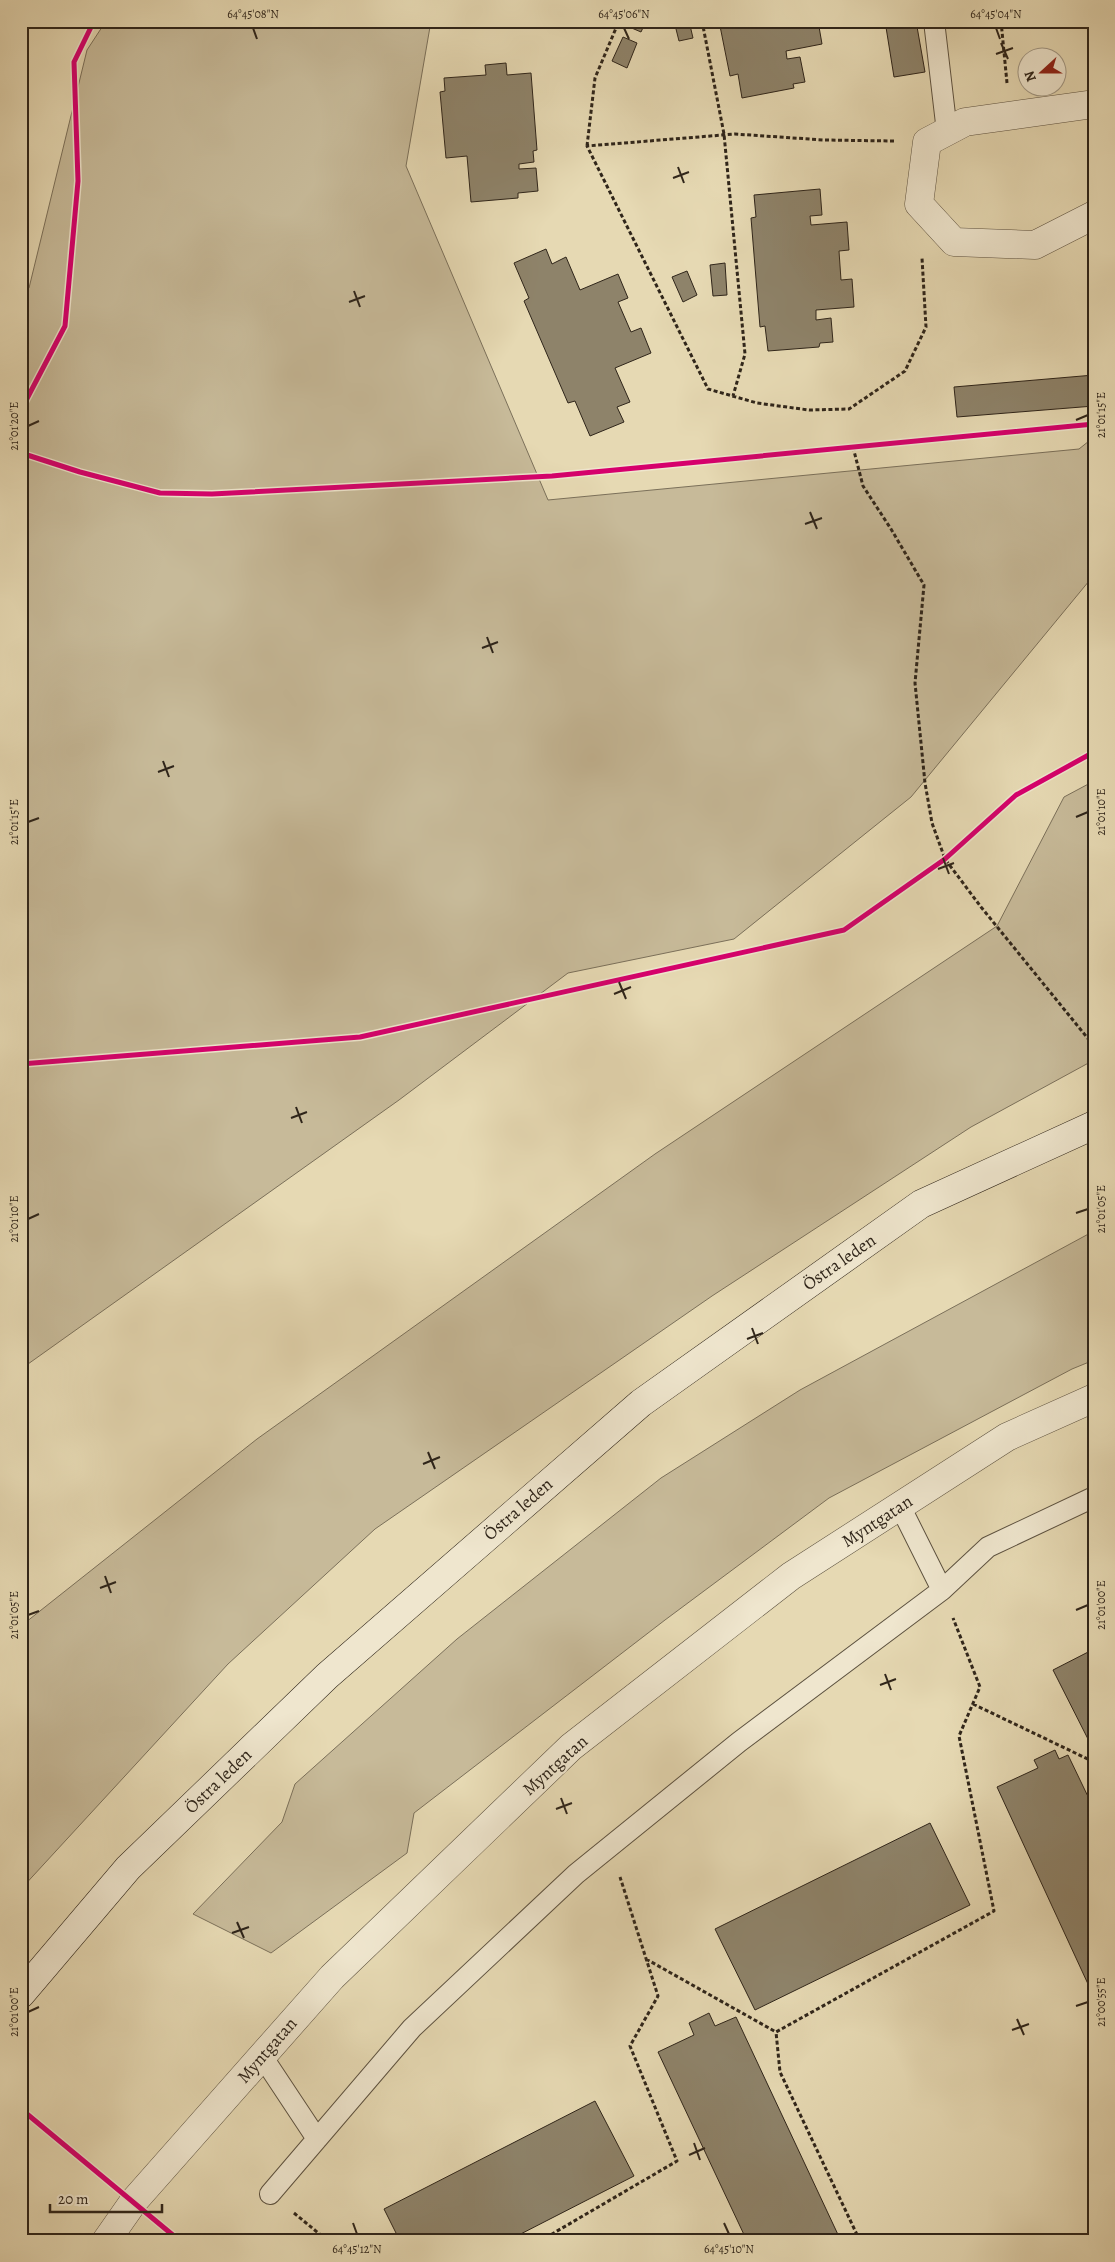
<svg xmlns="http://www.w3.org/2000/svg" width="1115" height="2262" font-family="Alegreya,serif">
	<rect width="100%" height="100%" fill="#e6d9b3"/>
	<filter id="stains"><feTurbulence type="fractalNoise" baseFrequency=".004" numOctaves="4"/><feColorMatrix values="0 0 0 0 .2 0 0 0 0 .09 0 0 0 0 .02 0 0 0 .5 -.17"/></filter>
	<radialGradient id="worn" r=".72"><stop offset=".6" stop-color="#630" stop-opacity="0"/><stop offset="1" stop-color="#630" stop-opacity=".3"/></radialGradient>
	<path fill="#c7ba99" stroke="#7b705a" d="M106,21H431L406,166L548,500L1079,449L1094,437V575L911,797L734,939L568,973L399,1100L21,1369V297L29,288L87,50Z
		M1094,781V1060L971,1127L712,1296L375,1529L228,1664L21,1889V1626L257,1439L655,1154L997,926L1064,797Z
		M1094,1231V1360L1072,1369L829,1498L665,1620L414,1813L407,1853L271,1953L193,1914L282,1822L295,1784L457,1639L661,1478L800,1390Z"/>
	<path fill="#8e836a" stroke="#2f251a" d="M628,21H646L641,32L627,26Z
		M674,21H689L693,38L679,41Z
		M719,21H818L822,44L786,51L787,59L800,57L805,82L793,84L794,88L742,98L738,74L730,76Z
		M885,21H916L925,72L894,77Z
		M623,37L637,43L627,68L612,61Z
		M506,63L507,75L531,73L537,150L533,151L534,162L519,164V169L536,168L538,191L518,193V198L471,202L467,156L446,158L440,92L445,91L444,78L486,75L485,65Z
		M820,189L822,215L810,216L811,225L847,222L849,250L839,251L841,280L852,279L854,307L816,310V320L831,318L833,342L820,343L819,347L768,351L765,326L760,327L751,218L756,217L754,195Z
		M546,249L552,264L566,257L580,290L618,274L628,298L618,302L631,332L641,328L651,353L615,368L630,402L617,407L624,422L590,436L575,401L568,403L524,301L529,298L514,263Z
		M725,263L727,295L713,296L710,265Z
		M687,271L697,295L683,302L672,277Z
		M1094,375V406L957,417L954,387Z
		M1094,1649V1744L1091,1745L1053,1670Z
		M1055,1750L1059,1759L1068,1755L1094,1809V1997L997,1787L1038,1768L1034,1760Z
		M930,1823L970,1905L755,2010L715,1929Z
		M709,2013L715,2026L736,2017L841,2241H747L658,2052L694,2035L689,2023Z
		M595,2101L634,2176L507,2241H400L384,2209Z"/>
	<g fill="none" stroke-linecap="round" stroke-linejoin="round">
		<defs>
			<path id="lane" d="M934,21L947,132
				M900,1506L942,1590L988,1547L1094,1497
				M262,2056L317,2139
				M270,2194L412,2028L576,1874L739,1742L942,1590"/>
			<path id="street" d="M1094,104L965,122L927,142L919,204L954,242L1035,245L1094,215
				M106,2241L134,2201L332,1977L571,1747L791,1576L1007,1437L1094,1398"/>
			<path id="secondary" d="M21,1994L128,1868L327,1676L641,1403L921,1204L1094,1125"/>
		</defs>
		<use href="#lane" stroke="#5d5240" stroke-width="22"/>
		<use href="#street" stroke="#5d5240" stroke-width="29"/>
		<use href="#secondary" stroke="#2f251a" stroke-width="29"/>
		<path stroke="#2f251a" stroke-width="3" stroke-dasharray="4 2.5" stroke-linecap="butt" d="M702,21L724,134L745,354L733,396
			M1001,21L1007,83
			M894,141L824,140L735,134L587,146L708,389L757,403L809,410L849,409L905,371L926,327L922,258
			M587,146L595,78L619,21
			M853,447L863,486L891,529L924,585L915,683L925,783L932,823L945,859L981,907L1094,1046
			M973,1704L1094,1762
			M646,1959L776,2032
			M294,2213L328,2241
			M540,2241L677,2161L630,2046L658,1996L620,1877
			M860,2241L780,2072L776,2032L994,1911L959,1736L980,1687L953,1618"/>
		<use href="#lane" stroke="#efe6ce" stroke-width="20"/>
		<use href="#street" stroke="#efe6ce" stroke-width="28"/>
		<use href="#secondary" stroke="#efe6ce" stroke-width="28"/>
		<defs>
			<path id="cycleway" d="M21,410L65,326L78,181L74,62L94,21
				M21,453L80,472L160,493L212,494L552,476L1094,424
				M21,1064L360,1037L844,930L945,859L1016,795L1094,752
				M21,2109L180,2241"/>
		</defs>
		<use href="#cycleway" stroke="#efe6ce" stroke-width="8"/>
		<use href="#cycleway" stroke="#d6006c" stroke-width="5"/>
	</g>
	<path fill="none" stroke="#2f251a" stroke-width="2" d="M253,28L257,39M624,28L629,39M996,28L1000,39M1001,43L1008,59M996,54L1013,48M678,167L684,183M673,178L689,172M354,291L360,307M349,302L365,296M1076,420L1088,415M28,426L39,421M810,512L817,529M805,524L822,518M487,637L493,653M482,648L498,642M163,761L169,777M158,772L174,766M1076,817L1088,812M28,822L39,818M943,858L949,874M938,869L954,863M619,982L626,999M614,994L631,987M296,1107L302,1123M291,1118L307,1112M1076,1213L1088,1209M28,1219L39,1214M752,1328L758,1344M747,1339L763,1333M428,1452L435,1469M423,1464L440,1457M105,1576L111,1593M100,1588L116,1582M1076,1610L1088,1605M28,1615L39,1611M885,1674L891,1690M880,1685L896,1679M561,1798L567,1814M556,1809L572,1803M237,1922L244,1938M232,1933L249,1927M1076,2006L1088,2002M28,2012L39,2007M1017,2019L1024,2035M1012,2030L1029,2024M694,2143L700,2160M689,2155L705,2148M353,2223L357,2234M724,2223L729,2234"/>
	<g text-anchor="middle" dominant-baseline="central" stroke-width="4.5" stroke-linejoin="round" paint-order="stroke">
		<g font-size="18" fill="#2f251a" stroke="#efe6ce">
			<text transform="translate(839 1262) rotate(-35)">Östra leden</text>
			<text transform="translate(518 1509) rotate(-41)">Östra leden</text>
			<text transform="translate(877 1521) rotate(-33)">Myntgatan</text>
			<text transform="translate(555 1765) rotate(-42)">Myntgatan</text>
			<text transform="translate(218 1781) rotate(-44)">Östra leden</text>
			<text transform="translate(267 2050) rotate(-49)">Myntgatan</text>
		</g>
	</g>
	<rect width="1115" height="2262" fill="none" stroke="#e6d9b3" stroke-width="55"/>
	<g transform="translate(1042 72) rotate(249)"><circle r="24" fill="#efe6ce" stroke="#a29986"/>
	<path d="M0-4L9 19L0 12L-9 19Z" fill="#8f2418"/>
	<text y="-8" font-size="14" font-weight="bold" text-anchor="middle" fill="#2f251a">N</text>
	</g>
	<path d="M50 2204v8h112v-8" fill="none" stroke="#2f251a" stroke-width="2.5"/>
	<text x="58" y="2204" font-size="15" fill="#2f251a" stroke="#efe6ce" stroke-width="4" paint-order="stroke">20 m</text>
	<rect x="28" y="28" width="1060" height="2206" fill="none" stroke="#2f251a" stroke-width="2"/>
	<g font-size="12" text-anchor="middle" fill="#2f251a">
		<text x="253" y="18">64°45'08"N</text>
		<text x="624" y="18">64°45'06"N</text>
		<text x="996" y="18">64°45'04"N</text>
		<text transform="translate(1101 415) rotate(-90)" y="4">21°01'15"E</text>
		<text transform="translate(14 426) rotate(-90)" y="4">21°01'20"E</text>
		<text transform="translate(1101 812) rotate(-90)" y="4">21°01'10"E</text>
		<text transform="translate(14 822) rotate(-90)" y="4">21°01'15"E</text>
		<text transform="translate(1101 1209) rotate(-90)" y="4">21°01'05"E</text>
		<text transform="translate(14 1219) rotate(-90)" y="4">21°01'10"E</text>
		<text transform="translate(1101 1605) rotate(-90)" y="4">21°01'00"E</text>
		<text transform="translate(14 1615) rotate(-90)" y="4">21°01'05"E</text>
		<text transform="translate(1101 2002) rotate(-90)" y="4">21°00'55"E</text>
		<text transform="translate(14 2012) rotate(-90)" y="4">21°01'00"E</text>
		<text x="357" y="2253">64°45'12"N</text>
		<text x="729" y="2253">64°45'10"N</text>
	</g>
	<rect width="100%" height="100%" filter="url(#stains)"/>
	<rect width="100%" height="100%" fill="url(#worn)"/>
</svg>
